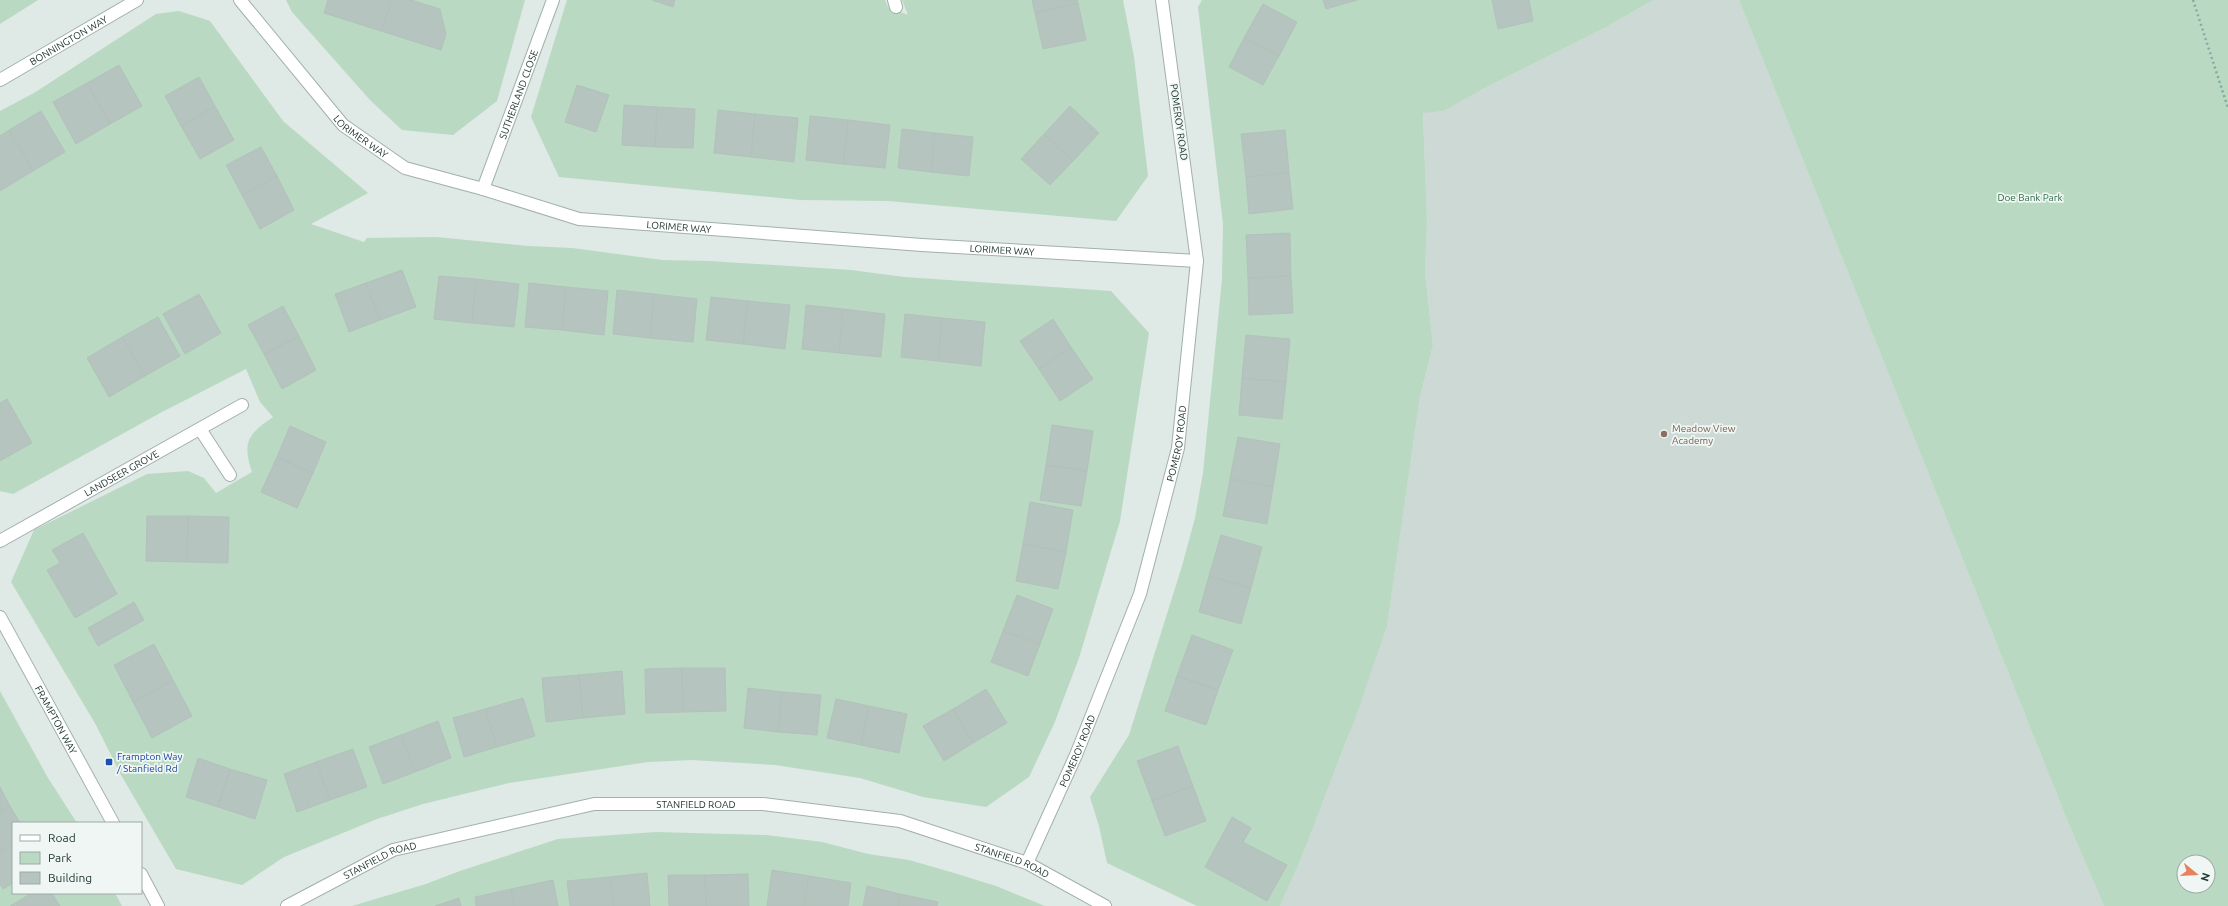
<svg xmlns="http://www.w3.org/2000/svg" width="2228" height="906" font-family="Ubuntu,sans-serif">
	<rect width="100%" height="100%" fill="#dfe9e5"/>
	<path fill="#cdd9d4" d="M1653,0H1739L2070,827L2104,906H1280L1301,859L1347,740L1387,625L1420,397L1433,345L1425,272L1427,221L1423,112L1444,111L1483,89L1608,26Z"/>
	<path fill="#b9d9c2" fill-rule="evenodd" d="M0,0H38L0,24Z
		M286,0H525L497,101L453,135L402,130L370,100L292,12Z
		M567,0H885L888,7L908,15L902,0H1123L1134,57L1148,176L1116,221L888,201L800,200L559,177L531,117Z
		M1202,0H1653L1608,26L1483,89L1444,111L1423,113L1427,221L1425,272L1433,345L1420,397L1387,626L1356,716L1301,859L1280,906H1197L1107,863L1099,826L1090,797L1129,735L1182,566L1195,518L1203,473L1222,279L1223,224L1198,7Z
		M1739,0H2228V906H2104L2070,827ZM2184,862H2208V886H2184Z
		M179,11L210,21L283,121L368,193L311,224L364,242L367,238L436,237L528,246L572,248L662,260L709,261L851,270L904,277L1111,291L1149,333L1120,521L1079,658L1054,724L1029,777L986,807L923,797L860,778L775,765L692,760L648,762L509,783L423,804L377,819L284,857L242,885L176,869L121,775L96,725L11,582L34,530L147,474L188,471L204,478L216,493L252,472C242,442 248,434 273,417L260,402L246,369L162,412L13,494L0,491V111L34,93L156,14Z
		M0,691L48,778L77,823H13V893H115L122,906H0Z
		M656,832L766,835L822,842L868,854L909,860L954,873L996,886L1045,906H352L426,884L460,871L558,839Z"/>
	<path fill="#b5c4be" stroke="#b2c2bb" d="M328,0H392L381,31L324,13Z
		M392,0H411L440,9L446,34L441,50L381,31Z
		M652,0H675L673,7Z
		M1032,0H1077L1078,3L1035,13Z
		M1323,0H1357L1326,9Z
		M1492,0H1529L1533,21L1498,29Z
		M1078,3L1086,40L1043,49L1035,13Z
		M1263,4L1297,22L1279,56L1244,38Z
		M1244,38L1279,56L1263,85L1229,67Z
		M119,65L142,106L110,124L87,83Z
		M199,77L215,106L181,126L165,96Z
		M87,83L110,124L76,144L53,102Z
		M577,85L609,95L596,132L565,122Z
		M624,105L657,107L655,147L622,145Z
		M215,106L234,140L200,159L181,126Z
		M1070,106L1099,133L1073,161L1044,134Z
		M657,107L695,109L693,148L655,147Z
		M718,110L755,114L751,157L714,153Z
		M41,111L65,152L33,171L9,130Z
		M755,114L798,118L794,162L751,157Z
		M810,116L848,120L843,164L806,160Z
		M848,120L890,125L885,168L843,164Z
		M902,129L935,133L931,172L898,168Z
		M9,130L33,171L0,191V136Z
		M1285,130L1289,172L1246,177L1241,134Z
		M935,133L973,137L969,176L931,172Z
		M1044,134L1073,161L1050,185L1021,159Z
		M261,147L277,176L242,195L226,165Z
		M1289,172L1293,209L1249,214L1246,177Z
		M277,176L294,210L260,229L242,195Z
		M1290,233L1291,276L1248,278L1246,235Z
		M402,270L416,307L380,320L366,283Z
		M439,276L476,279L472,323L434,319Z
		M1291,276L1293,313L1249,315L1248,278Z
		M476,279L519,284L514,327L472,323Z
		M366,283L380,320L349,332L335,294Z
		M529,283L566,287L562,330L525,327Z
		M566,287L608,291L604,335L562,330Z
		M617,290L654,294L650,338L613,334Z
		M199,294L221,333L185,354L163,314Z
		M654,294L697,299L693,342L650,338Z
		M711,297L748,301L743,344L706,340Z
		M748,301L790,305L785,349L743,344Z
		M806,305L843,309L839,353L802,349Z
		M283,306L299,336L264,354L248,325Z
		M843,309L885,314L881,357L839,353Z
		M905,314L942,318L938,361L901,357Z
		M158,317L180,356L145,376L122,337Z
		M942,318L985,322L981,366L938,361Z
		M1053,319L1071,347L1039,369L1020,341Z
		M1246,335L1290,339L1286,382L1242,378Z
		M299,336L316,370L282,389L264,354Z
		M122,337L145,376L109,397L87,358Z
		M1071,347L1093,379L1060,401L1039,369Z
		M1242,378L1286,382L1282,419L1239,415Z
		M7,399L32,443L0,461V403Z
		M1052,425L1093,431L1087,471L1046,465Z
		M290,426L326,442L313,473L277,457Z
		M1238,437L1280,444L1273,487L1230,479Z
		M277,457L313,473L297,508L261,492Z
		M1046,465L1087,471L1081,506L1040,500Z
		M1230,479L1273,487L1267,524L1223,516Z
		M1030,502L1073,510L1066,552L1023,544Z
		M147,516H188L187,562L146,561Z
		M188,516L229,517L228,563L187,562Z
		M83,533L117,594L75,618L47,570L60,563L52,550Z
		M1221,535L1262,547L1251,588L1209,576Z
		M1023,544L1066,552L1058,589L1016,581Z
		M1209,576L1251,588L1241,624L1199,612Z
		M1017,595L1053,609L1040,644L1003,631Z
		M134,602L144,620L98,646L88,628Z
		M1003,631L1040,644L1028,676L991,662Z
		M1192,635L1233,650L1218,690L1177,676Z
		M154,644L173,680L133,702L114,665Z
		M682,668H725L726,711L683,712Z
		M682,668L683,712L646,713L645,669Z
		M622,671L625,714L583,718L579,675Z
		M579,675L583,718L546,722L542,678Z
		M1177,676L1218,690L1206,725L1165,711Z
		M173,680L192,716L152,738L133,702Z
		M748,688L782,692L778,732L744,728Z
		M986,689L1007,723L973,743L953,709Z
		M782,692L821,695L817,735L778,732Z
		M523,698L535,736L497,747L485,709Z
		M836,699L869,706L861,745L827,738Z
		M869,706L907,714L899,753L861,745Z
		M485,709L497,747L464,757L453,718Z
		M953,709L973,743L944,761L923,726Z
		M438,721L451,758L415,772L401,735Z
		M401,735L415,772L383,784L369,747Z
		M1178,746L1193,786L1152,801L1137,761Z
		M353,749L367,787L330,800L316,762Z
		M198,758L230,769L218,807L186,797Z
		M316,762L330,800L297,812L284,774Z
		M230,769L267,780L255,819L218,807Z
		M1193,786L1206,821L1165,836L1152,801Z
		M0,787L10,806L0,812Z
		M10,806L20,823H13V843L0,851V812Z
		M1232,817L1251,828L1243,842L1287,865L1267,901L1205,867Z
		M13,843V883L3,889L0,884V851Z
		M772,870L809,876L804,906H767Z
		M647,873L650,906H614L610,877Z
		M748,874L749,906H706L705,875Z
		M668,875H705L706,906H669Z
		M809,876L851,883L848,906H804Z
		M610,877L614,906H570L567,881Z
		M553,880L558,906H514L511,889Z
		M867,886L900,894L898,906H863Z
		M511,889L514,906H476L475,897Z
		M32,893H52L60,906H10Z
		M900,894L938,902L937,906H898Z
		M459,898L461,906H435Z"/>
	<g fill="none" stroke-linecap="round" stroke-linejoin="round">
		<defs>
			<g id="minor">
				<path id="s1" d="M240,0L343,125L405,168L483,189L579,219L922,245L1197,261"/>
				<path d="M894,0L896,7"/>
				<path id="s2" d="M0,80L137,0"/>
				<path id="s3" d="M483,189L553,0"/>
				<path d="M200,429L230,475"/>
				<path id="s4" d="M0,541L242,405"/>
				<path id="s5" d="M0,617L113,823"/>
				<path id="s6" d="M1027,863L1076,755L1140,594L1178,448L1197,261L1162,0"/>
				<path d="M141,874L158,906"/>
				<path id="s7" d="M287,906L393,850L594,804H763L900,821L1027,863L1105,906"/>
			</g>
		</defs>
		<use href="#minor" stroke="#a2b0ac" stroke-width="14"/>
		<path stroke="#82ab9e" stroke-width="2.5" stroke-dasharray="2 3" stroke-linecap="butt" d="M2193,0L2228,108"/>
		<use href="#minor" stroke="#fff" stroke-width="12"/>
	</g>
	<circle fill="#8d6e63" stroke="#eff6f3" stroke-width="1.5" cx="1664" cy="434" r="4"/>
	<rect fill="#1a4fb4" stroke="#eff6f3" stroke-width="1.5" x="105" y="758" width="8" height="8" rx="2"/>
	<g text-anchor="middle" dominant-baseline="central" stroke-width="3.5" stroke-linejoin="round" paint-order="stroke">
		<g font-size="10" fill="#213832" stroke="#eff6f3">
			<text stroke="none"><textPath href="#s2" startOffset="79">BONNINGTON WAY</textPath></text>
			<text stroke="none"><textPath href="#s3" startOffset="101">SUTHERLAND CLOSE</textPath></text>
			<text transform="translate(1179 122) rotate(82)">POMEROY ROAD</text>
			<text stroke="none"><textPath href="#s1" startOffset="183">LORIMER WAY</textPath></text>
			<text stroke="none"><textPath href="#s1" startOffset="519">LORIMER WAY</textPath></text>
			<text stroke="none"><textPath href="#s1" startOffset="843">LORIMER WAY</textPath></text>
			<text stroke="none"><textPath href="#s6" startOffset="447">POMEROY ROAD</textPath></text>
			<text stroke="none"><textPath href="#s4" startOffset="139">LANDSEER GROVE</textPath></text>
			<text stroke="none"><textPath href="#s5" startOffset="117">FRAMPTON WAY</textPath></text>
			<text stroke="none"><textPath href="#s6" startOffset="123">POMEROY ROAD</textPath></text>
			<text stroke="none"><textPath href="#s7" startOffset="428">STANFIELD ROAD</textPath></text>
			<text stroke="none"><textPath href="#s7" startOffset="104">STANFIELD ROAD</textPath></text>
			<text stroke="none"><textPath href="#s7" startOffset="752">STANFIELD ROAD</textPath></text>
		</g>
		<g font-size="10" fill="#2f6c46" stroke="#eff6f3">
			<text x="2030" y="197">Doe Bank Park</text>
		</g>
		<g font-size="10" fill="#785e54" stroke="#eff6f3" text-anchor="start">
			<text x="1672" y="428">Meadow View<tspan x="1672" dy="12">Academy</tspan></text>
		</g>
		<g font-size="10" fill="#164399" stroke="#eff6f3" text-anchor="start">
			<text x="117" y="756">Frampton Way<tspan x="117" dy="12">/ Stanfield Rd</tspan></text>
		</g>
	</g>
	<rect x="12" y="822" width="130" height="72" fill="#eff6f3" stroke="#9daaa6"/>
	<rect x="20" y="835" width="20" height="6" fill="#ffffff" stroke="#9daaa6"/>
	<text x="48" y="842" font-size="12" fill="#213832">Road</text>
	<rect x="20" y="852" width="20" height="12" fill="#b9d9c2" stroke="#9daaa6"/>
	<text x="48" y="862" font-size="12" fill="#213832">Park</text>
	<rect x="20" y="872" width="20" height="12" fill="#b5c4be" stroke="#9daaa6"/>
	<text x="48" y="882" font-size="12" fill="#213832">Building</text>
	<g transform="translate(2196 874) rotate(108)"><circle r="19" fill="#eff6f3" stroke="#9daaa6"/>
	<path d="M0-3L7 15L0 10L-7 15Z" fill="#e8805e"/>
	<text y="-6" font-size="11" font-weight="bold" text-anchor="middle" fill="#213832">N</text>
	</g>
</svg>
